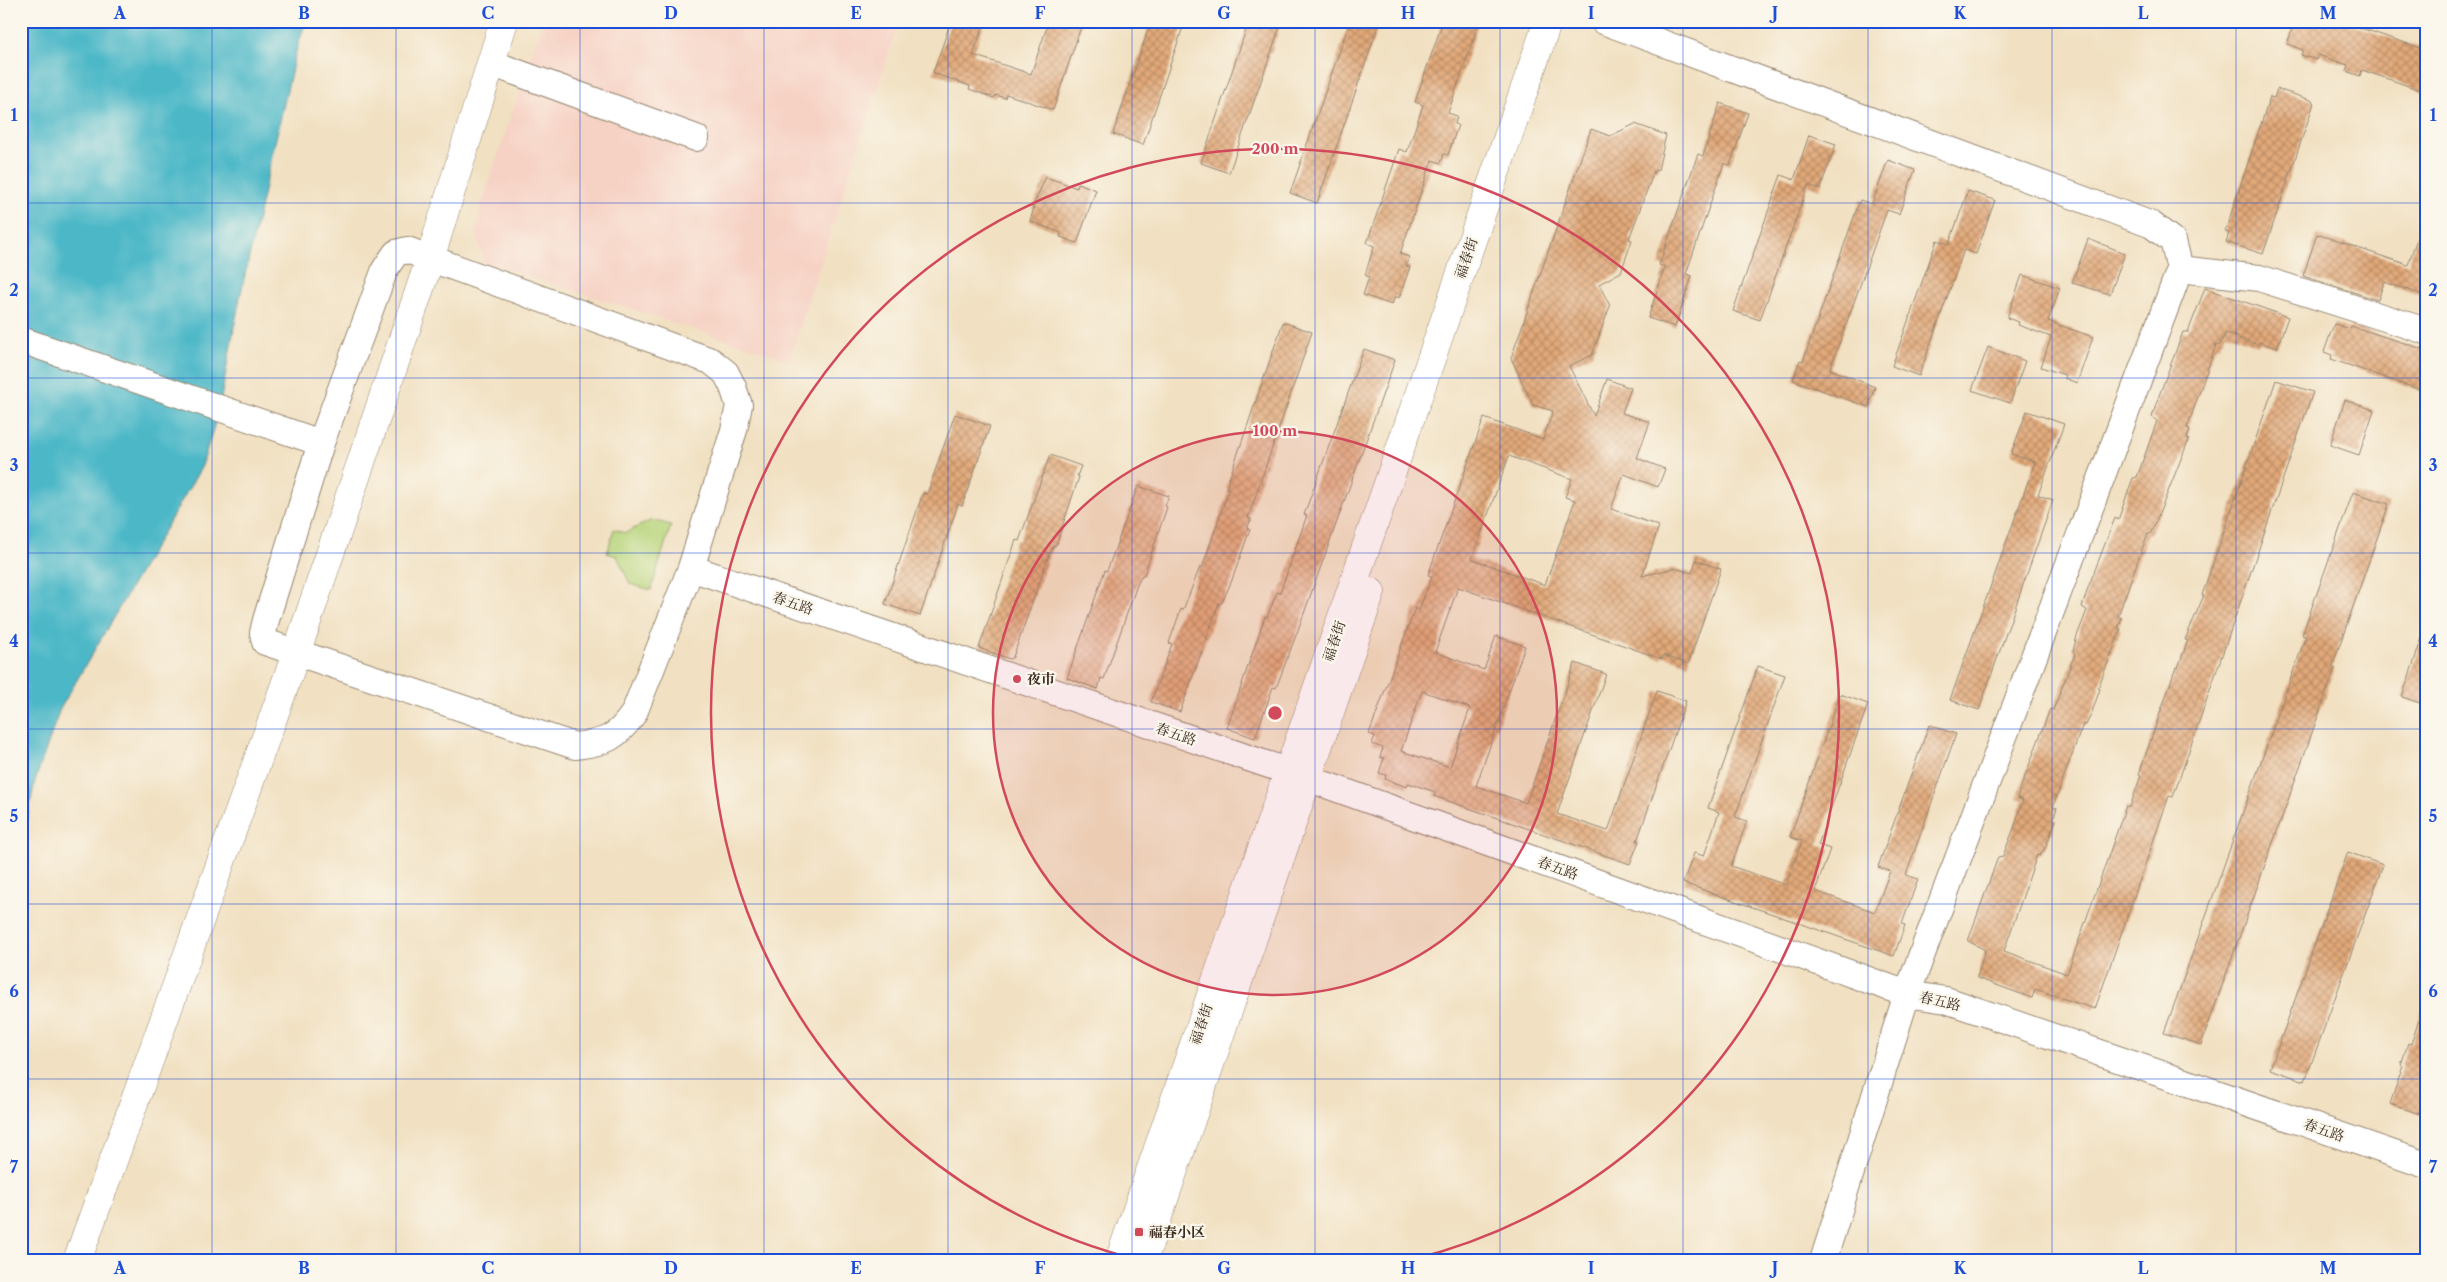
<svg xmlns="http://www.w3.org/2000/svg" width="2447" height="1282" font-family="'Libre Caslon Text','Noto Serif KR',serif">
	<defs>
		<pattern id="building-cross-hatch" width="8" height="8" patternUnits="userSpaceOnUse" patternTransform="scale(1.25)"><rect width="8" height="8" fill="#e2a97a"/><path d="M0 0l8 8M0 8l8-8" fill="none" stroke="#b88a63"/></pattern>
	</defs>
	<rect width="100%" height="100%" fill="#fbf7ec"/>
	<filter id="ink" filterUnits="userSpaceOnUse"><feTurbulence type="fractalNoise" baseFrequency=".02" numOctaves="2"/><feDisplacementMap in="SourceGraphic" scale="10" xChannelSelector="R" yChannelSelector="G"/><feConvolveMatrix kernelMatrix="1 2 1 2 8 2 1 2 1" color-interpolation-filters="sRGB"/></filter>
	<filter id="wash" filterUnits="userSpaceOnUse"><feTurbulence type="fractalNoise" baseFrequency=".0096" numOctaves="4" result="noise"/><feDisplacementMap in="SourceGraphic" scale="20" xChannelSelector="R" yChannelSelector="G"/><feGaussianBlur stdDeviation="1.12" result="paint"/><feColorMatrix in="noise" values="0 0 0 0 0 0 0 0 0 0 0 0 0 0 0 0 0 1.4 0 .05"/><feComposite in="paint" operator="in"/></filter>
	<g filter="url(#wash)">
		<rect width="100%" height="100%" fill="#f1e0c1"/>
		<path fill="#f6d2c4" d="M543,21H899L789,360L484,262L476,233L482,202Z"/>
		<path fill="#b7d47a" stroke="#797f4c" d="M652,520L671,525L651,590L630,584L617,556L607,553L614,529L625,533Z"/>
		<path fill="#4bb7c7" stroke="#437072" d="M21,21H306L295,55L240,297L219,409L202,466L60,709L35,781L21,847Z"/>
		<g id="blocks">
			<path fill="url(#building-cross-hatch)" fill-rule="evenodd" d="M951,21H985L973,55L1031,74L1049,21H1083L1053,110L1006,94L1005,98L996,95L994,98L969,89L970,86L933,73Z
				M1151,21H1185L1143,145L1113,134Z
				M1249,21H1282L1229,173L1201,163Z
				M1350,21H1380L1317,203L1290,193Z
				M1443,21H1475L1474,24L1478,25L1448,113L1457,116L1455,124L1458,125L1448,155L1444,154L1441,163L1432,160L1400,254L1409,257L1406,266L1410,267L1399,298L1395,296L1392,305L1363,295L1369,277L1365,275L1374,246L1367,243L1399,149L1407,152L1423,105L1415,102Z
				M2295,21H2340L2426,50V92L2362,70L2360,76L2346,71L2348,65L2318,55L2316,60L2301,55L2303,50L2287,44Z
				M2277,89L2311,100L2314,103L2263,254L2226,242L2229,233L2225,232L2270,97L2274,98Z
				M1720,103L1748,113L1730,165L1724,163L1686,274L1692,276L1675,327L1648,318L1665,267L1659,265L1698,154L1703,156Z
				M1635,124L1666,135L1658,170L1654,171L1629,239L1632,240L1621,272L1599,284L1610,306L1592,355L1569,366L1594,416L1607,379L1631,388L1622,413L1650,422L1637,458L1665,469L1658,487L1624,474L1611,509L1659,526L1642,576L1674,568L1692,573L1696,560L1721,569L1688,664L1663,655L1662,659L1458,587L1435,652L1484,670L1496,636L1525,646L1476,786L1526,803L1575,663L1606,674L1557,814L1608,831L1657,691L1686,701L1637,841H1639L1630,864L1434,796L1436,792L1408,783L1407,787L1385,779L1386,775L1379,773L1384,758L1380,757L1383,748L1372,744L1375,736L1369,734L1415,608L1419,610L1432,576L1428,575L1484,418L1543,439L1553,411L1533,405L1511,358L1591,129L1610,136ZM1509,456L1572,479L1565,497L1575,500L1545,585L1472,559ZM1422,691L1470,708L1450,767L1401,751Z
				M1809,135L1836,144L1820,189L1808,185L1760,320L1733,311L1781,175L1794,180Z
				M1888,160L1915,170L1899,214L1887,210L1830,369L1875,387L1868,407L1793,380L1800,360L1803,361L1860,200L1872,204Z
				M1046,177L1077,188L1078,183L1096,190L1077,243L1060,237L1061,233L1030,221L1034,208H1032Z
				M1968,191L1995,200L1976,254L1964,250L1919,376L1892,366L1937,240L1949,244Z
				M2423,221H2426V296L2384,282L2378,300L2303,276L2317,234L2408,265Z
				M2088,239L2125,253L2110,294L2072,283Z
				M2022,275L2060,288L2048,321L2093,337L2077,383L2064,378L2065,375L2041,367L2051,337L2018,325L2019,322L2007,318Z
				M2205,288L2288,317L2277,348L2259,342L2258,345L2226,333L2219,346L2216,345L2187,428L2190,429L2187,439H2189L2155,524L2150,534H2148L2138,560L2118,616L2122,618L2118,628L2121,629L2098,688L2100,689L2091,715L2086,725L2083,724L2053,807L2057,808L2053,819L2056,820L2046,846L2040,856L2037,855L2004,951L2067,974L2126,806L2130,807L2141,775L2139,774L2176,667L2178,668L2188,640H2185L2204,595H2202L2276,380L2313,392L2173,797L2169,796L2095,1009L2035,989L2032,998L1977,978L1985,950L1968,941L1998,857L2003,856L2014,828L2023,800L2017,798L2024,779L2050,709L2053,710L2075,654L2073,651L2077,636L2087,610L2082,607L2088,588L2115,518L2118,520L2133,478L2137,477L2157,421L2152,417L2157,401L2183,332H2188Z
				M1283,322L1312,332L1248,518L1251,519L1247,529H1250L1232,580L1222,603H1219L1180,712L1151,702L1172,644L1169,643L1181,609L1183,610L1200,567L1202,568L1229,489L1226,488Z
				M2334,324L2350,329L2351,326L2426,350V392L2331,359L2332,355L2324,352Z
				M1988,347L2025,361L2010,403L1972,390Z
				M1364,349L1395,360L1298,630L1276,688L1273,687L1255,738L1227,728L1265,616L1267,617L1277,592L1280,593L1307,515H1304Z
				M2345,400L2374,410L2359,455L2330,445Z
				M2027,411L2064,424L2038,495L2053,500L1979,710L1950,700L2035,462L2011,454Z
				M955,414L990,426L962,506L958,504L920,616L885,604L923,493L927,494Z
				M1050,455L1081,466L1077,476L1079,477L1056,545H1054L1049,555L1013,657L1010,659L979,648L1016,540L1019,541Z
				M1138,486L1169,496L1165,506L1167,507L1144,575H1142L1137,585L1104,679L1101,678L1098,689L1067,678L1105,570L1107,571Z
				M2353,492L2389,504L2332,667L2335,668L2201,1045L2164,1033L2306,636L2302,635Z
				M2423,635L2426,636V705L2402,697Z
				M1758,666L1785,675L1735,817L1747,821L1731,866L1786,885L1802,841L1790,837L1840,694L1868,704L1818,845L1830,849L1815,891L1875,912L1890,871L1878,867L1929,725L1956,734L1906,875L1918,879L1902,924L1905,925L1894,956L1683,883L1694,853L1704,856L1719,812L1708,808Z
				M2348,852L2383,865L2305,1081L2270,1069Z
				M2423,1008H2426V1116L2390,1104L2403,1066L2401,1065L2408,1043L2411,1044Z"/>
		</g>
	</g>
	<g filter="url(#ink)">
		<use href="#blocks" fill-opacity="0" stroke="#968570" stroke-width="1"/>
		<g fill="none" stroke-linecap="round" stroke-linejoin="round">
			<defs>
				<path id="minor" d="M1603,21L2152,225L2173,241L2180,269L1907,994L1823,1261
					M491,63L696,138
					M407,250L711,361L726,373L733,387L739,405L734,430L691,568L634,713C617,738 605,743 575,746L265,642L263,633L266,620L321,443L385,269L396,253Z
					M2180,269L2259,278L2426,331
					M21,340L321,443
					M691,568L1307,778L1907,994L1946,1000L2426,1165"/>
				<path id="major" d="M1119,1261L1548,21
					M1143,1261L1371,592"/>
				<path id="highway" d="M77,1261L296,654L430,259L504,21"/>
			</defs>
			<use href="#minor" stroke="#968570" stroke-width="28"/>
			<use href="#major" stroke="#968570" stroke-width="29"/>
			<use href="#highway" stroke="#968570" stroke-width="29"/>
			<use href="#minor" stroke="#fff" stroke-width="26"/>
			<use href="#major" stroke="#fff" stroke-width="28"/>
			<use href="#highway" stroke="#fff" stroke-width="28"/>
		</g>
	</g>
	<path fill="none" stroke="#1d4ed8" stroke-width="1" stroke-opacity="0.55" d="M212,21V1261M396,21V1261M580,21V1261M764,21V1261M948,21V1261M1132,21V1261M1315,21V1261M1500,21V1261M1683,21V1261M1868,21V1261M2052,21V1261M2236,21V1261M21,203H2426M21,378H2426M21,553H2426M21,729H2426M21,904H2426M21,1079H2426"/>
	<circle cx="1275" cy="713" r="282" fill="#d1495b" fill-opacity=".12"/>
	<g fill="none" stroke="#d1495b" stroke-width="2.5">
		<circle cx="1275" cy="713" r="282"/>
		<path d="M1139 1260A564 564 0 1 1 1411 1260"/>
	</g>
	<g fill="#d1495b" stroke="#fbf7ec" stroke-width="2">
		<circle cx="1017" cy="679" r="5"/>
		<rect x="1134" y="1227" width="10" height="10" rx="2.5"/>
	</g>
	<g text-anchor="middle" dominant-baseline="central" stroke-width="4.5" stroke-linejoin="round" paint-order="stroke">
		<g font-size="14" fill="#3b2a1e" stroke="#fbf7ec">
			<text transform="translate(1466 258) rotate(-71)">福春街</text>
			<text transform="translate(793 603) rotate(19)">春五路</text>
			<text transform="translate(1334 641) rotate(-71)">福春街</text>
			<text transform="translate(1176 734) rotate(19)">春五路</text>
			<text transform="translate(1558 868) rotate(20)">春五路</text>
			<text transform="translate(1940 1001) rotate(13)">春五路</text>
			<text transform="translate(1201 1024) rotate(-71)">福春街</text>
			<text transform="translate(2324 1130) rotate(19)">春五路</text>
		</g>
		<g font-size="14" font-weight="bold" fill="#3b2a1e" stroke="#fbf7ec" text-anchor="start">
			<text x="1027" y="679">夜市</text>
			<text x="1149" y="1232">福春小区</text>
		</g>
	</g>
	<circle cx="1275" cy="713" r="8" fill="#d1495b" stroke="#fbf7ec" stroke-width="2.5"/>
	<g font-size="15" text-anchor="middle" font-weight="bold" fill="#d1495b" stroke="#fbf7ec" stroke-width="4.5" stroke-linejoin="round" paint-order="stroke">
		<text x="1275" y="154">200 m</text>
		<text x="1275" y="436">100 m</text>
	</g>
	<rect width="2447" height="1282" fill="none" stroke="#fbf7ec" stroke-width="55"/>
	<rect x="28" y="28" width="2392" height="1226" fill="none" stroke="#1d4ed8" stroke-width="2"/>
	<g font-size="16" text-anchor="middle" font-weight="bold" fill="#1d4ed8">
		<text x="120" y="19">A</text>
		<text x="304" y="19">B</text>
		<text x="488" y="19">C</text>
		<text x="671" y="19">D</text>
		<text x="856" y="19">E</text>
		<text x="1040" y="19">F</text>
		<text x="1224" y="19">G</text>
		<text x="1408" y="19">H</text>
		<text x="1591" y="19">I</text>
		<text x="1775" y="19">J</text>
		<text x="1960" y="19">K</text>
		<text x="2143" y="19">L</text>
		<text x="2328" y="19">M</text>
		<text x="14" y="121">1</text>
		<text x="2433" y="121">1</text>
		<text x="14" y="296">2</text>
		<text x="2433" y="296">2</text>
		<text x="14" y="471">3</text>
		<text x="2433" y="471">3</text>
		<text x="14" y="647">4</text>
		<text x="2433" y="647">4</text>
		<text x="14" y="822">5</text>
		<text x="2433" y="822">5</text>
		<text x="14" y="997">6</text>
		<text x="2433" y="997">6</text>
		<text x="14" y="1173">7</text>
		<text x="2433" y="1173">7</text>
		<text x="120" y="1274">A</text>
		<text x="304" y="1274">B</text>
		<text x="488" y="1274">C</text>
		<text x="671" y="1274">D</text>
		<text x="856" y="1274">E</text>
		<text x="1040" y="1274">F</text>
		<text x="1224" y="1274">G</text>
		<text x="1408" y="1274">H</text>
		<text x="1591" y="1274">I</text>
		<text x="1775" y="1274">J</text>
		<text x="1960" y="1274">K</text>
		<text x="2143" y="1274">L</text>
		<text x="2328" y="1274">M</text>
	</g>
</svg>
